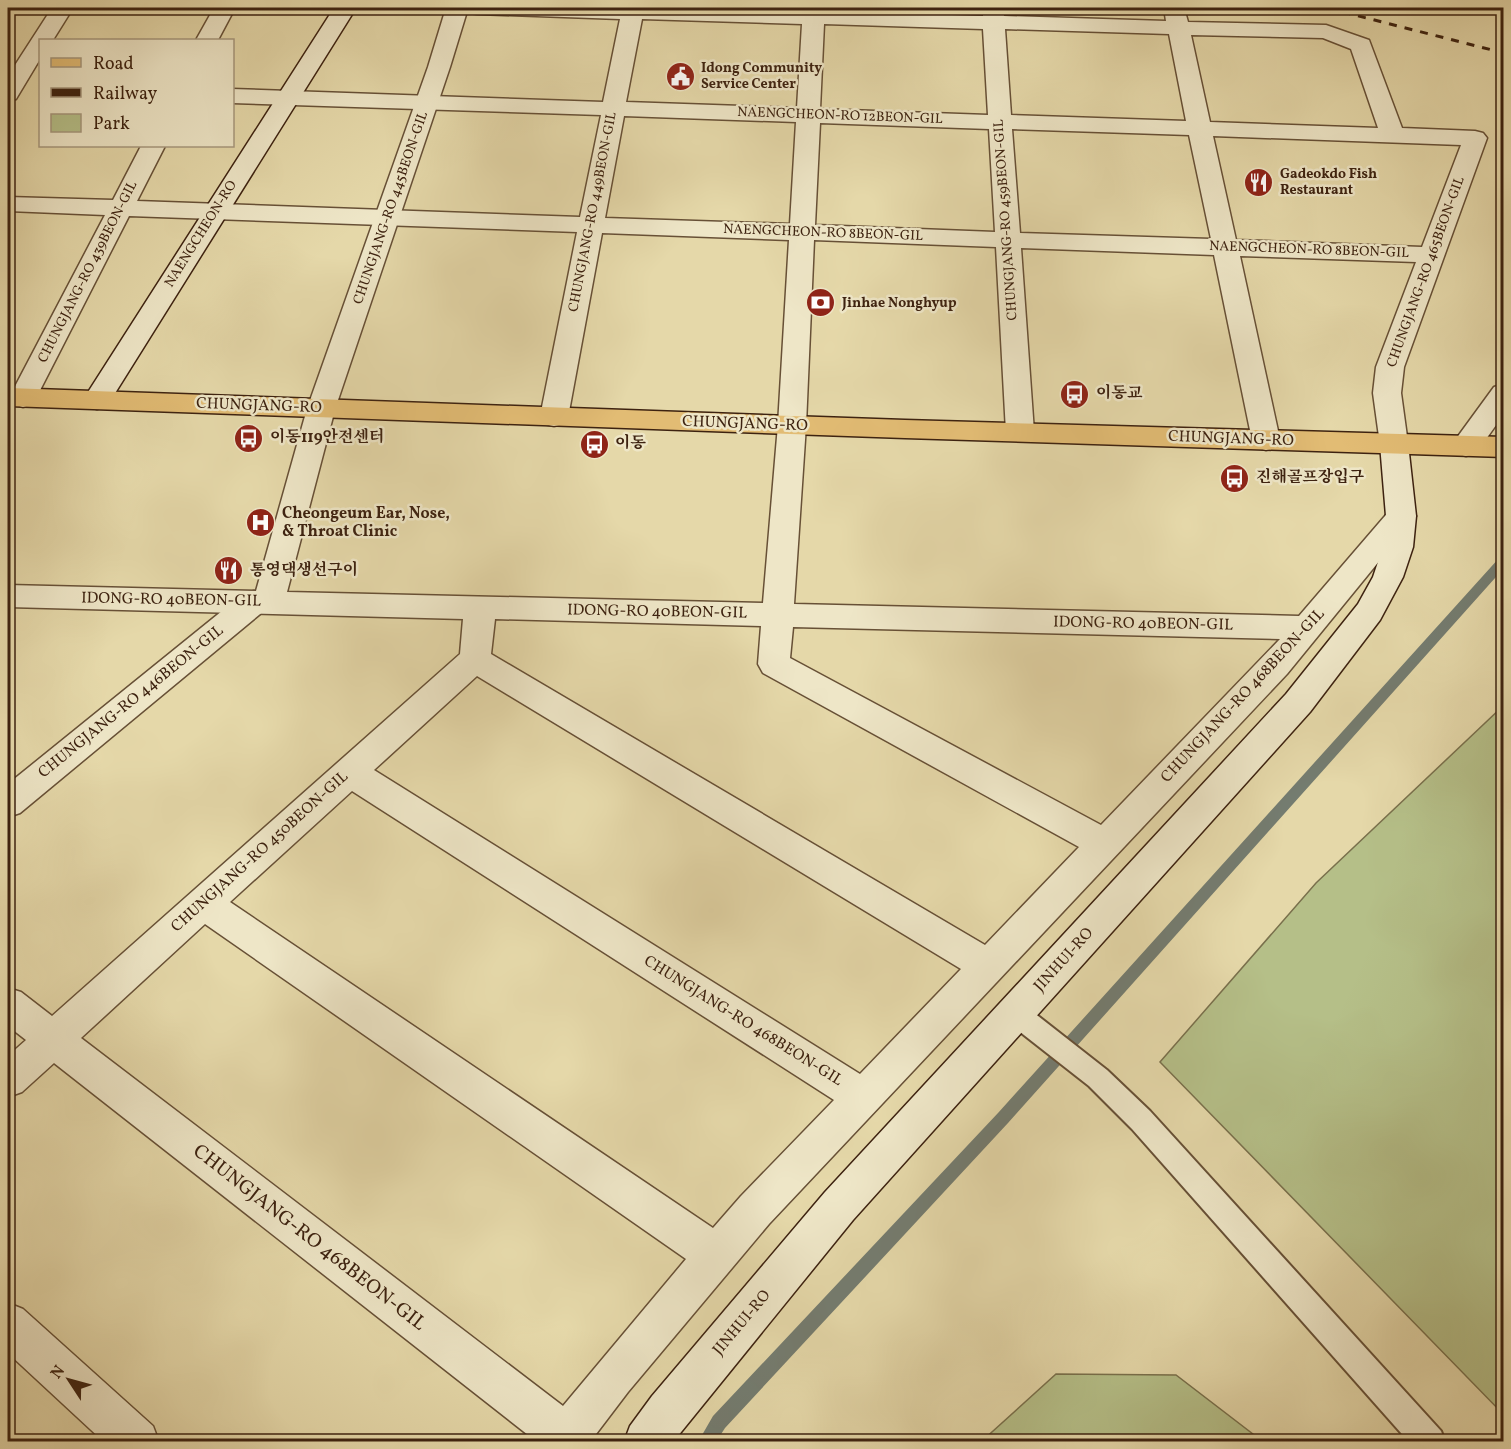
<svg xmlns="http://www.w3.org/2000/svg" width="1511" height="1449" font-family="Vollkorn,'Noto Serif KR',serif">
	<rect width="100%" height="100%" fill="#e5d8a9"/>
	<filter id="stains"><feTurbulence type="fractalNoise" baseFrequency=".00333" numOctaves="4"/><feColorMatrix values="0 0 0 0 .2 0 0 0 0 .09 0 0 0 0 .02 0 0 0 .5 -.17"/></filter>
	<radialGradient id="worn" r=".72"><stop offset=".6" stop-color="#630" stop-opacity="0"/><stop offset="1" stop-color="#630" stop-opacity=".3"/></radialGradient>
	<path fill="#b5bf88" stroke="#79704c" stroke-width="1.5" d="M1503,706V1414L1160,1062L1316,883Z
		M1056,1374L1176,1375L1262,1441H982Z"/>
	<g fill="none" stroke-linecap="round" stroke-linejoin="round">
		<path fill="#747c70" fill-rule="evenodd" d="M1504,556V568L1008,1123L725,1428L716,1442H698L713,1416L998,1113L1500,557Z"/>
		<defs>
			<path id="service" d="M1015,1002L1024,1005L1107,1070L1150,1111L1441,1431L1445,1442H1409L1132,1129L1089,1086L1006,1021L1002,1013L1006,1005Z"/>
			<path id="minor" d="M52,8H73L53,40H40V59L16,99L8,101V76Z
				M214,8H235L218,40H196Z
				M467,8H689L803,11L804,8H824L825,11L983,16V8H1003L1004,16L1166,21L1164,8H1184L1188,22L1326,25L1369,40L1402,128L1475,131L1483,133L1487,138L1404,367L1401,393L1408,444L1404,451L1394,454L1384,451L1380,444L1373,393L1376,367L1416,262L1240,256L1280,440L1276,447L1266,450L1256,447L1252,440L1214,255L1021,248L1034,432L1030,439L1020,441L1010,439L1006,432L996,247L814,240L806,425L794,604L1299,616L1391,509L1401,506L1411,509L1416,516L1287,674L769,1224L628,1392L590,1442H537L54,1063L22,1092L8,1097V1056L26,1040L8,1026V988L21,992L52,1016L460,654L463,619L8,607V585L256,591L307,409L311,402L321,400L331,402L335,409L287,592L763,603L778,425L789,240L602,233L568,417L564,424L554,426L544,424L540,417L577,232L129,216L33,404L23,407L13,404L9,398L105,215L8,211V197L113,200L141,146H165L137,201L580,217L601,115L232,103V89L603,102L620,19L477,14L469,13ZM642,19L802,24L797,108L626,102ZM824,24L983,29L988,115L820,109ZM1005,29L1169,34L1186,121L1011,115ZM1191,35L1323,38L1351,49L1378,128L1210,122ZM624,116L796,122L790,224L605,218ZM820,123L989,129L995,232L815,225ZM1012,129L1189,135L1211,239L1020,233ZM1213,136L1461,145L1422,247L1236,240ZM495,619L761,626L758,664L763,673L1079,847L985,945L491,654ZM793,627L1280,639L1101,825L790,658ZM477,676L961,969L860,1074L374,770ZM352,791L834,1100L741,1196L713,1228L230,902ZM205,924L686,1259L563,1406L81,1038Z
				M1504,384V414L1476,453L1466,456L1456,453L1452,446L1456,439L1494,387Z
				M8,1303L23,1309L153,1426L159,1442H104L8,1353Z"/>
			<path id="tertiary" d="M446,8H468L450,67L335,409L331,416L321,418L311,416L307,409L428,67Z
				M254,591L265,594L270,602L265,610L20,813L8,817V784L243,594Z"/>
			<path id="secondary" d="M334,8H356L107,406L97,409L87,406L83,400Z
				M1394,434L1404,437L1408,444L1416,516L1413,547L1403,577L1380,620L1310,712L853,1220L673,1442H624L630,1426L652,1396L825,1192L1286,694L1358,604L1373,577L1383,547L1386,516L1380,444L1384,437Z"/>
			<path id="primary" d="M8,388L905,420L1504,437V457L905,438L8,406Z"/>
		</defs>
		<use href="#service" stroke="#675036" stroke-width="4"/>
		<use href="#minor" stroke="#675036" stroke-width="3"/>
		<use href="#tertiary" stroke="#675036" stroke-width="3"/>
		<use href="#secondary" stroke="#3d2210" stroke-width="3"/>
		<use href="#primary" stroke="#3d2210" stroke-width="3"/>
		<use href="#service" fill="#eee6c7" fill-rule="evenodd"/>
		<use href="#minor" fill="#eee6c7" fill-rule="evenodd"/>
		<use href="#tertiary" fill="#eee6c7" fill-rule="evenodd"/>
		<use href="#secondary" fill="#eee6c7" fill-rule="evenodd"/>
		<use href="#primary" fill="#e2bc74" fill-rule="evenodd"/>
		<path stroke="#3d2210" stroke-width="3" stroke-dasharray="8 8" stroke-linecap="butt" d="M1327,8L1504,53"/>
	</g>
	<defs>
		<symbol id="civic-disc" viewBox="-11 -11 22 22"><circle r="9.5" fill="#8f2418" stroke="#eee6c7"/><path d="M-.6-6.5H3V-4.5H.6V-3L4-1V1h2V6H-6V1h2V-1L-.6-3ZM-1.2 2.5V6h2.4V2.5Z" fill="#fff"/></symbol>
		<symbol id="restaurant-disc" viewBox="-11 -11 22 22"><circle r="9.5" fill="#8f2418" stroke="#eee6c7"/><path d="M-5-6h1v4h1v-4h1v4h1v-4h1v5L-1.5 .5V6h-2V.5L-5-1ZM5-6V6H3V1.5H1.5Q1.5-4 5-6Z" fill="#fff"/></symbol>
		<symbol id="bank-disc" viewBox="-11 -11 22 22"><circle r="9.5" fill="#8f2418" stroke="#eee6c7"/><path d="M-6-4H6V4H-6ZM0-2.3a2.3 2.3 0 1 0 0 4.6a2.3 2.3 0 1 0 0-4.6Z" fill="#fff"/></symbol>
		<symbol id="bus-disc" viewBox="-11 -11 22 22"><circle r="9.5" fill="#8f2418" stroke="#eee6c7"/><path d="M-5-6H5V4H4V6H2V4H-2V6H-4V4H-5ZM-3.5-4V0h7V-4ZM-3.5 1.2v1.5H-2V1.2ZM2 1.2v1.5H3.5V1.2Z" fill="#fff"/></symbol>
		<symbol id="hospital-disc" viewBox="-11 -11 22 22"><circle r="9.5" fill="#8f2418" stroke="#eee6c7"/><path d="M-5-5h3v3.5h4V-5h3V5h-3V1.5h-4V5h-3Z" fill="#fff"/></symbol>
	</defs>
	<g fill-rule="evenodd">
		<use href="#civic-disc" x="664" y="60" width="33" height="33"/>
		<use href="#restaurant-disc" x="1242" y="166" width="33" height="33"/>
		<use href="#bank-disc" x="804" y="286" width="33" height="33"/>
		<use href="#bus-disc" x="1058" y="378" width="33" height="33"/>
		<use href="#bus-disc" x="232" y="422" width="33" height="33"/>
		<use href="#bus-disc" x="578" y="428" width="33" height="33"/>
		<use href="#bus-disc" x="1218" y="462" width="33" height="33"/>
		<use href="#hospital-disc" x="244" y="506" width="33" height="33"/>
		<use href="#restaurant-disc" x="212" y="554" width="33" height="33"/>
	</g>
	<g text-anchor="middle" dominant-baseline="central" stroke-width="5" stroke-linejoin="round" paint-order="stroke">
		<g font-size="14" font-weight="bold" fill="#3d2210" stroke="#eee6c7" text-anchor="start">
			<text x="701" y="68">Idong Community<tspan x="701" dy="16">Service Center</tspan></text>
			<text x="1280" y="174">Gadeokdo Fish<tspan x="1280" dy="16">Restaurant</tspan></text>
			<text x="842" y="303">Jinhae Nonghyup</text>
		</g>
		<g font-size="14" fill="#3d2210" stroke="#eee6c7">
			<text transform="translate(840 116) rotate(2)">NAENGCHEON-RO 12BEON-GIL</text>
			<text transform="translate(391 208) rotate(-71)">CHUNGJANG-RO 445BEON-GIL</text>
			<text transform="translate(593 212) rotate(-79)">CHUNGJANG-RO 449BEON-GIL</text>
			<text transform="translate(1006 220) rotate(-94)">CHUNGJANG-RO 459BEON-GIL</text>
			<text transform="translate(823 233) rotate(2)">NAENGCHEON-RO 8BEON-GIL</text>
			<text transform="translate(201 234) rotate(-58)">NAENGCHEON-RO</text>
			<text transform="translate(1309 250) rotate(2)">NAENGCHEON-RO 8BEON-GIL</text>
			<text transform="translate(88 272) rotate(-63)">CHUNGJANG-RO 439BEON-GIL</text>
			<text transform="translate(1426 272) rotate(-70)">CHUNGJANG-RO 465BEON-GIL</text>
		</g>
		<g font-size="16" font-weight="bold" fill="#3d2210" stroke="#eee6c7" text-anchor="start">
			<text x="1096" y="394">이동교</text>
			<text x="270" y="438">이동119안전센터</text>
			<text x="615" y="444">이동</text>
			<text x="1256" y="478">진해골프장입구</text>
			<text x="282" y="514">Cheongeum Ear, Nose,<tspan x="282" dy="18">&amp; Throat Clinic</tspan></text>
			<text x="250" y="571">통영댁생선구이</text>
		</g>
		<g font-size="16" fill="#3d2210" stroke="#eee6c7">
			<text transform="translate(259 406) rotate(2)">CHUNGJANG-RO</text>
			<text transform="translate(745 424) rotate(2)">CHUNGJANG-RO</text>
			<text transform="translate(1231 439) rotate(2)">CHUNGJANG-RO</text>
			<text transform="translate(171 600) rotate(1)">IDONG-RO 40BEON-GIL</text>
			<text transform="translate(657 612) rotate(1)">IDONG-RO 40BEON-GIL</text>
			<text transform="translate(1143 624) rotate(1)">IDONG-RO 40BEON-GIL</text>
			<text transform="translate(1243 696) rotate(-47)">CHUNGJANG-RO 468BEON-GIL</text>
			<text transform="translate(131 702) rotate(-39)">CHUNGJANG-RO 446BEON-GIL</text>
			<text transform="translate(260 852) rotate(-42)">CHUNGJANG-RO 450BEON-GIL</text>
			<text transform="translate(1064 960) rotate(-48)">JINHUI-RO</text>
			<text transform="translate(743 1021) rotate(32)">CHUNGJANG-RO 468BEON-GIL</text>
			<text transform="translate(742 1323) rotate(-50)">JINHUI-RO</text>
		</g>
		<g font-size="20" fill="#3d2210" stroke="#eee6c7">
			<text transform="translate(309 1238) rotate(38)">CHUNGJANG-RO 468BEON-GIL</text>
		</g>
	</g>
	<rect width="1511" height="1449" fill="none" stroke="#e5d8a9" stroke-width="30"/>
	<rect x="9" y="9" width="1493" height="1431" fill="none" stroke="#3d2210" stroke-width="3"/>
	<rect x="15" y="15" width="1481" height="1419" fill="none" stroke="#3d2210" stroke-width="1.5"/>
	<rect x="39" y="39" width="195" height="108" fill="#eee6c7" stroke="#a7987e" stroke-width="1.5"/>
	<rect x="51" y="58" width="30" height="9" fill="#e2bc74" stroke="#a7987e" stroke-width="1.5"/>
	<text x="93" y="69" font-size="18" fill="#3d2210">Road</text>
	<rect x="51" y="88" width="30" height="9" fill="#3d2210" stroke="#a7987e" stroke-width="1.5"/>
	<text x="93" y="99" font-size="18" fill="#3d2210">Railway</text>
	<rect x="51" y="114" width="30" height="18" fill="#b5bf88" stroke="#a7987e" stroke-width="1.5"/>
	<text x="93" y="129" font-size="18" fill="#3d2210">Park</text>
	<g transform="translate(69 1380) rotate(306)" stroke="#eee6c7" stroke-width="4.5" paint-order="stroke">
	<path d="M0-4.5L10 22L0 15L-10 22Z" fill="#3d2210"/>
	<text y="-9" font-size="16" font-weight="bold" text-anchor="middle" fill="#3d2210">N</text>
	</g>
	<rect width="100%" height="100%" filter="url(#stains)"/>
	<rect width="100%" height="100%" fill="url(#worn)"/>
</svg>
